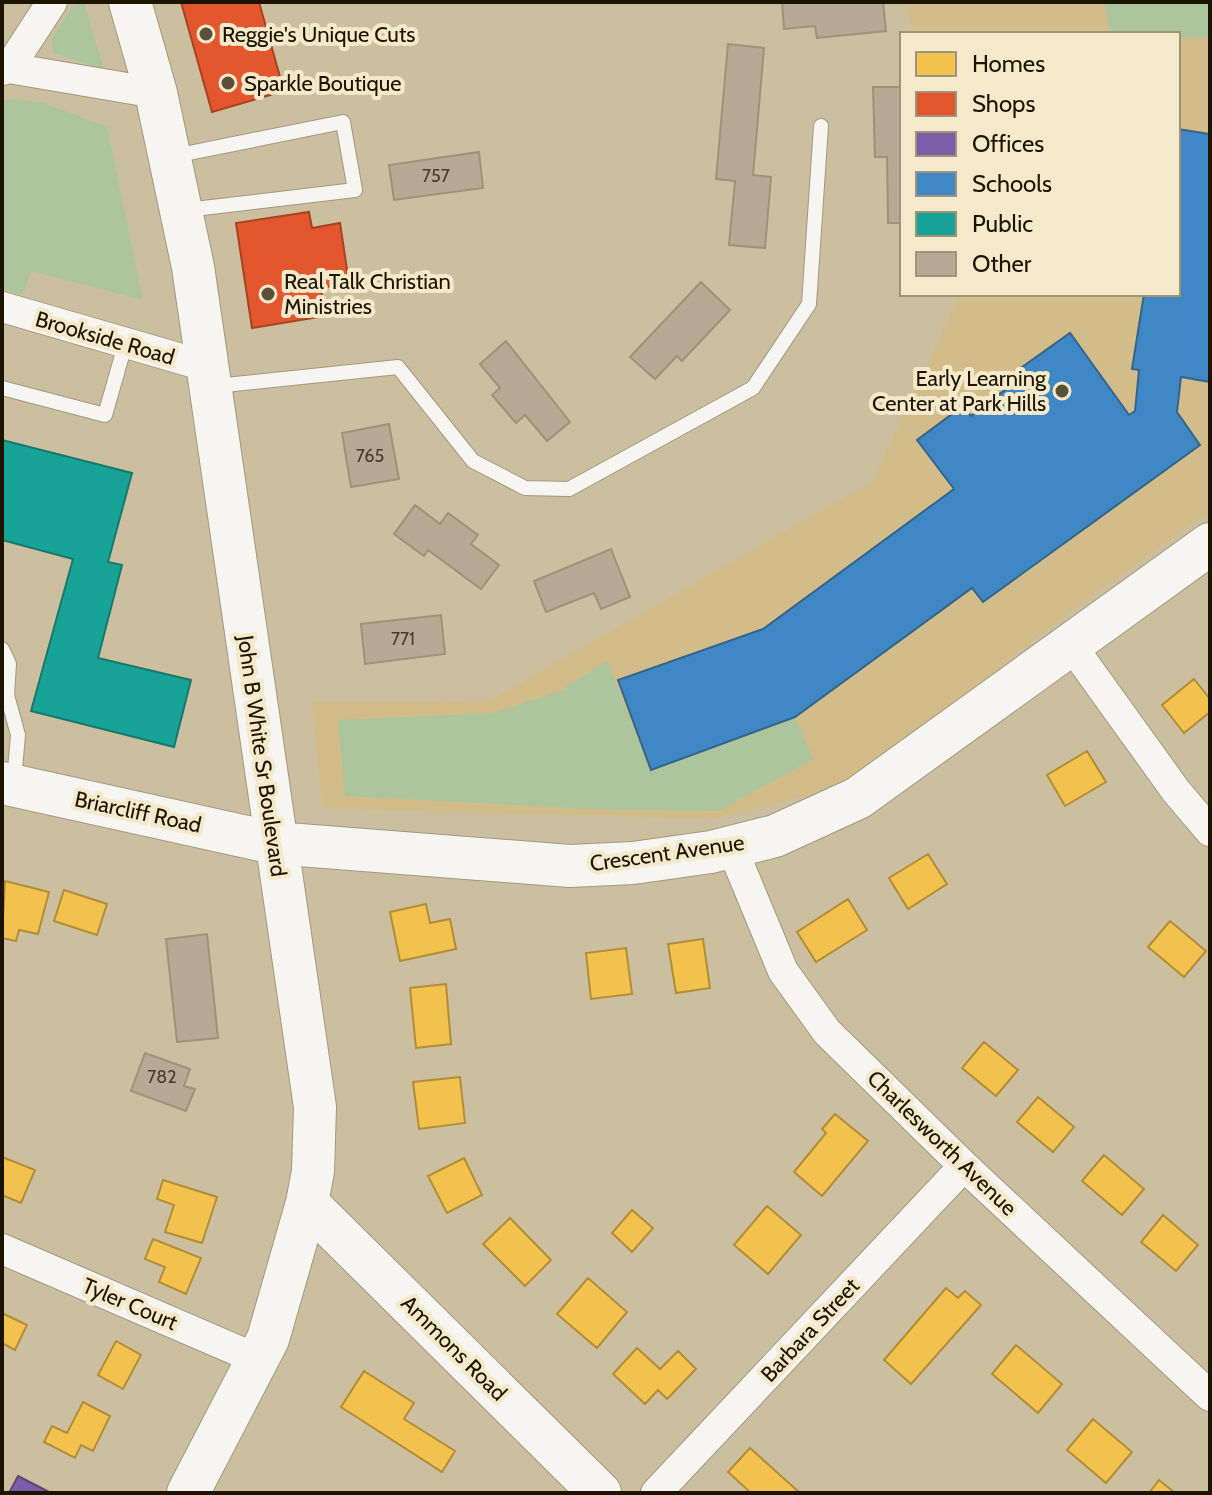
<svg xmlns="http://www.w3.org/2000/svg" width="1212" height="1495" font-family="Cabin,sans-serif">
	<rect width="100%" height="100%" fill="#ccbf9f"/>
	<path fill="#d2bd8a" d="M906,2H1210V511L1049,628L857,783L715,819L322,808L312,702L489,701L873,481L956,302L954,294H1178V34H912Z"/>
	<path fill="#adc59d" d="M76,2H84L104,70L53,53L52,38Z
		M1104,2H1210V38H1178V34H1111Z
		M13,99L44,103L107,127L143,300L31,271L23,295L2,289V101Z
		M607,661L651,770L795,717L813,759L719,811L591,809L345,796L338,720L493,713L560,691Z"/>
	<path fill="#f2c14e" stroke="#b28d37" stroke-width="2" d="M1194,679L1210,699V712L1184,733L1162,705Z
		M1087,751L1106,782L1065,806L1047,775Z
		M928,854L947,884L908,909L889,878Z
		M5,881L49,892L38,934L19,930L16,941L2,938Z
		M64,890L107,904L97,935L54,921Z
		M848,899L867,930L816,962L797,932Z
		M426,904L430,923L450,919L456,949L400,961L390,912Z
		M1170,921L1206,951L1184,977L1148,947Z
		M703,939L710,988L676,993L668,944Z
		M626,948L632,994L591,999L586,953Z
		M446,984L451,1044L416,1048L410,988Z
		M984,1042L1018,1070L996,1096L962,1068Z
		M460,1077L465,1123L419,1129L413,1082Z
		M1038,1097L1074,1127L1053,1152L1017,1122Z
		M835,1114L868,1141L822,1196L794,1172L826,1133L822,1129Z
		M1104,1155L1144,1189L1122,1215L1082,1181Z
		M2,1157L35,1170L21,1203L2,1195Z
		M464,1158L482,1195L447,1213L428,1176Z
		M163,1180L217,1197L202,1243L165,1232L174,1205L157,1199Z
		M767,1206L801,1235L768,1274L734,1245Z
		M632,1210L653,1228L632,1252L612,1233Z
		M1163,1215L1198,1245L1176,1271L1141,1242Z
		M510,1218L551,1260L525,1286L483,1244Z
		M153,1239L201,1258L186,1294L159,1282L165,1267L145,1259Z
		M588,1278L627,1312L597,1348L557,1314Z
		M946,1288L958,1298L965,1291L981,1305L911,1384L884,1360Z
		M2,1313L27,1325L15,1350L2,1343Z
		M116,1341L141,1355L123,1389L98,1375Z
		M1016,1345L1062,1384L1038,1413L992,1374Z
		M637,1348L660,1369L678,1351L696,1369L667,1399L658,1390L645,1404L613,1374Z
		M364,1371L414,1403L404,1419L455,1451L442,1472L341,1407Z
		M83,1402L110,1416L93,1451L81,1445L75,1458L44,1442L52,1426L67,1433Z
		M1093,1419L1132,1452L1106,1483L1067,1450Z
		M750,1448L800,1493H751L728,1472Z
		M1159,1480L1175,1493H1149Z"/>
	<path fill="#e4572e" stroke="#a84320" stroke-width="2" d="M181,2H259L284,91L212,112Z
		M309,212L312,228L340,223L349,283L321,288L325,316L252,328L236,223Z"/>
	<path fill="#7b5ea7" stroke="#5f4875" stroke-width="2" d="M18,1476L51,1493H9Z"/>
	<path fill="#3f88c5" stroke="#35658a" stroke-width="2" d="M1178,129L1210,134V382L1181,377L1177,412L1200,445L983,602L972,588L795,717L651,770L618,680L763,629L954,489L917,440L963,406L971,416L1023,376L1018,370L1070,333L1129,415L1135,411L1139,370L1132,369L1144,294H1178Z"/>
	<path fill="#17a398" stroke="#19786a" stroke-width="2" d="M2,440L132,473L108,562L122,565L98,658L191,680L174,747L31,711L73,559L2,540Z"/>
	<path fill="#b7a993" stroke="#9f917a" stroke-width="2" d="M782,2H883L886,31L817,38L815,26L784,29Z
		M728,44L764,48L753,175L771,177L765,248L729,245L735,181L716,179Z
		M873,87H902V223H888L887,157H875Z
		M479,152L483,188L394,200L389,165Z
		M701,282L730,310L682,361L677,356L655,379L630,357Z
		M506,341L570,422L547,441L525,415L516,423L492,395L500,388L480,364Z
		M389,424L399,479L351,487L342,433Z
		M415,505L440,524L448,513L478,535L471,544L499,565L481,589L428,550L424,556L394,534Z
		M611,549L630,597L601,609L594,593L546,612L534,581Z
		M441,615L445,654L365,664L361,624Z
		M207,934L218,1038L177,1042L166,939Z
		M145,1053L190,1069L184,1086L195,1089L186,1111L131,1091Z"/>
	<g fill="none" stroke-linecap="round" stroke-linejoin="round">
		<defs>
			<path id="lane" d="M174,156L343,122L355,190L186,210
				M216,386L398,367L473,461L525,488L569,489L753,388L809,304L821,126
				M2,388L105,415L125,345
				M2,649L9,664L7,695L18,735L14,781"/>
			<path id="street" d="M9,68L52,2
				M2,70L9,68L156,93
				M2,307L209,367
				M1071,645L1176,791L1210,831
				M732,848L783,971L827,1032L964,1166L1210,1396
				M2,1249L257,1359
				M656,1493L964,1166"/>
			<path id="secondary" d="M130,2L156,93L193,267L315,1107L313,1171L307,1203L268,1339L188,1493
				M2,783L274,843L570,866L633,863L711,852L775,836L858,798L1210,544
				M307,1203L600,1493"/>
		</defs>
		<use href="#lane" stroke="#a2987f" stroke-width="16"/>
		<use href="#street" stroke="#a2987f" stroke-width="32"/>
		<use href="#secondary" stroke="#a2987f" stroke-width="44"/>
		<use href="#lane" stroke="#f7f5f1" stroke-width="14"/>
		<use href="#street" stroke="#f7f5f1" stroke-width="30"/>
		<use href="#secondary" stroke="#f7f5f1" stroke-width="42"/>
	</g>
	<g fill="#5a5038" stroke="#f5e9cc" stroke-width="3">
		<circle cx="206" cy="34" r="8"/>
		<circle cx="228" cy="83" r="8"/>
		<circle cx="268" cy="294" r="8"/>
		<circle cx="1062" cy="391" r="8"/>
	</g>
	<g text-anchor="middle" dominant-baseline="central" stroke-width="8" stroke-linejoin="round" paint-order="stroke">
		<g font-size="18" fill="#463c27">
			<text x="436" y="176">757</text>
			<text x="370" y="456">765</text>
			<text x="403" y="639">771</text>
			<text x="162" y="1077">782</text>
		</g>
		<g font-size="22" fill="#1d1400" stroke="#f5e9cc" text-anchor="start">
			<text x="222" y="34">Reggie's Unique Cuts</text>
			<text x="244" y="83">Sparkle Boutique</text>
			<text x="284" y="281">Real Talk Christian<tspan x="284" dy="25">Ministries</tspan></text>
			<text x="1046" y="378" text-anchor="end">Early Learning<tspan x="1046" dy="25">Center at Park Hills</tspan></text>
		</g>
		<g font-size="22" fill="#1d1400" stroke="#f5e9cc">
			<text transform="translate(105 338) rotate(16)">Brookside Road</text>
			<text transform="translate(262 756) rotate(82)">John B White Sr Boulevard</text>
			<text transform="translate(138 812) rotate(12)">Briarcliff Road</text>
			<text transform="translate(667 853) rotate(-8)">Crescent Avenue</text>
			<text transform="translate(942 1143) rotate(44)">Charlesworth Avenue</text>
			<text transform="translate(130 1304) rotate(23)">Tyler Court</text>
			<text transform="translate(810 1330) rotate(-47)">Barbara Street</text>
			<text transform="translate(454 1348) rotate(45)">Ammons Road</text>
		</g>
	</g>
	<rect width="1212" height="1495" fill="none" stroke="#1d1400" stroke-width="8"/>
	<rect x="900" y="32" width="280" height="264" fill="#f5e9cc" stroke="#9f947a" stroke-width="2"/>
	<rect x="916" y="52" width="40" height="24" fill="#f2c14e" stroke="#9f947a" stroke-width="2"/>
	<text x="972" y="72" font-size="24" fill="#1d1400">Homes</text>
	<rect x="916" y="92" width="40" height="24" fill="#e4572e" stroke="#9f947a" stroke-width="2"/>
	<text x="972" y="112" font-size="24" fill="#1d1400">Shops</text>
	<rect x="916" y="132" width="40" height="24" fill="#7b5ea7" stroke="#9f947a" stroke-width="2"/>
	<text x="972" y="152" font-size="24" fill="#1d1400">Offices</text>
	<rect x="916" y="172" width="40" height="24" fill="#3f88c5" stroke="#9f947a" stroke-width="2"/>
	<text x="972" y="192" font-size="24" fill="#1d1400">Schools</text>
	<rect x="916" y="212" width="40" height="24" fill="#17a398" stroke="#9f947a" stroke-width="2"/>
	<text x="972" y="232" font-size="24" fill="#1d1400">Public</text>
	<rect x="916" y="252" width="40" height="24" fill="#b7a993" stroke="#9f947a" stroke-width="2"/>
	<text x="972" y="272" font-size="24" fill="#1d1400">Other</text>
</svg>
